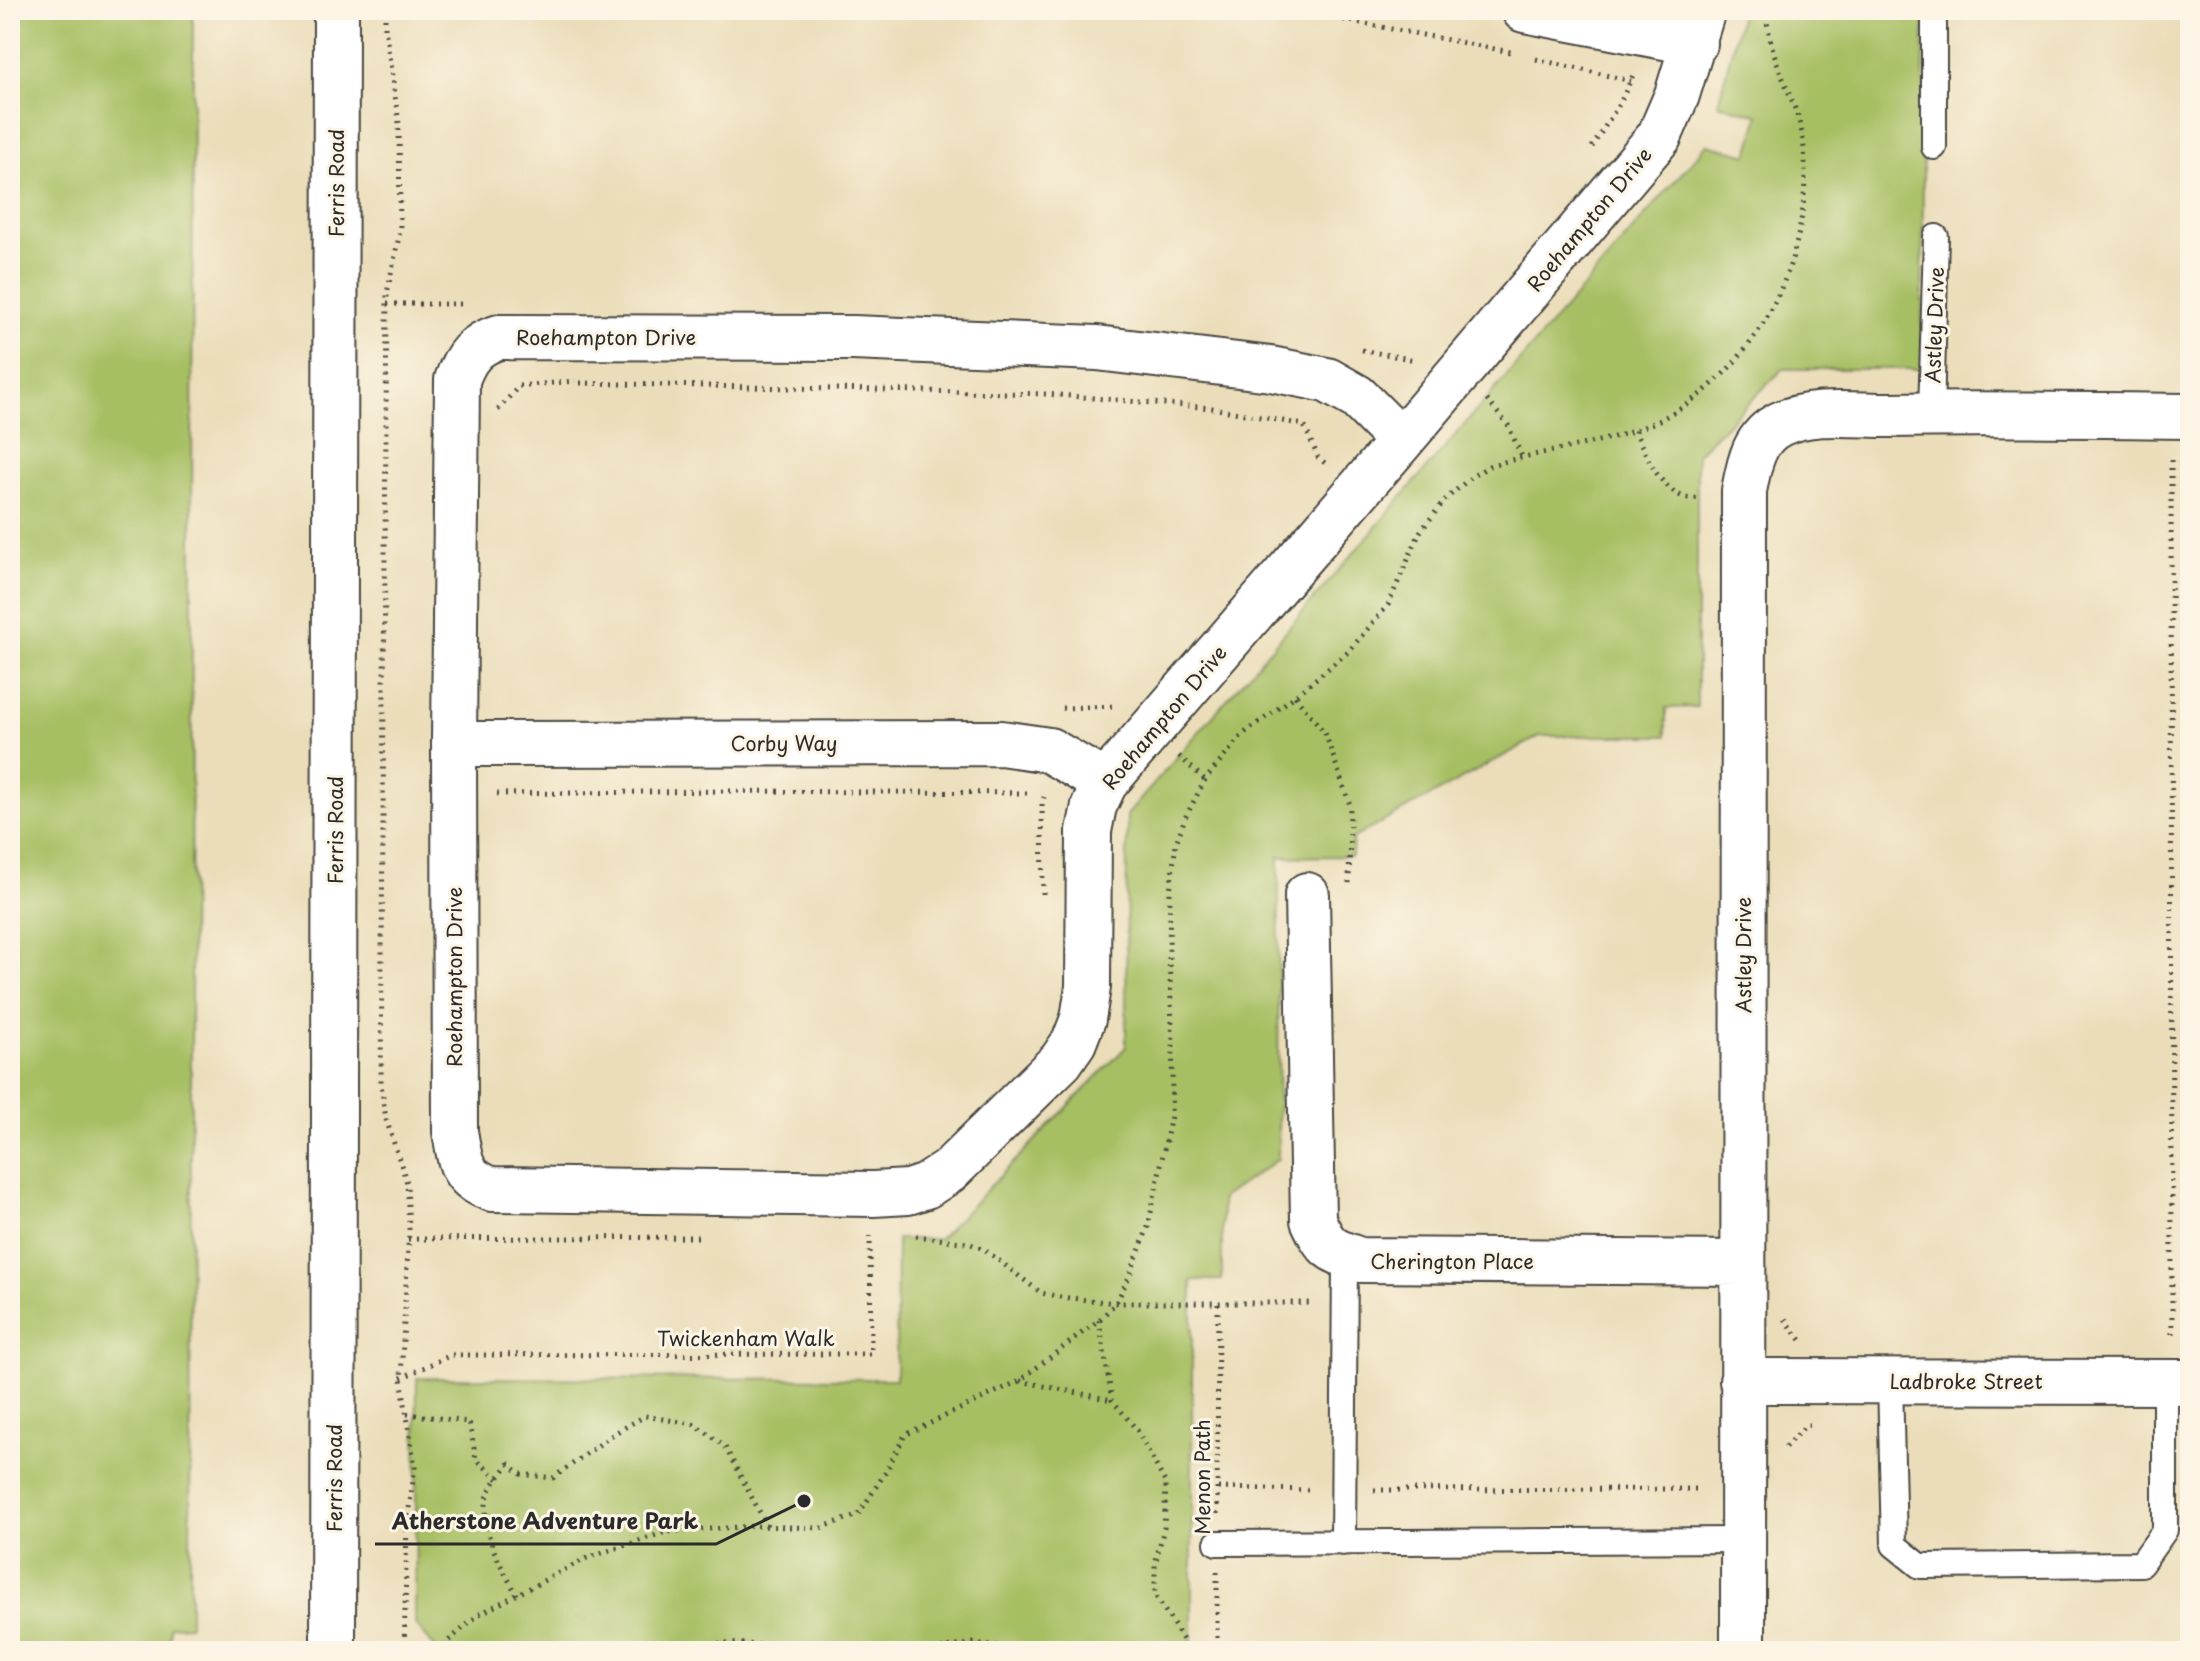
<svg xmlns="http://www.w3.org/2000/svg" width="2200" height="1661" font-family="'Playpen Sans',sans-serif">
	<rect width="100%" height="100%" fill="#fcf5e5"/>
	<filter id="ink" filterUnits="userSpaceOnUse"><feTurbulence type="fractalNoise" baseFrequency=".0125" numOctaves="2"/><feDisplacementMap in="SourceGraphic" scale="16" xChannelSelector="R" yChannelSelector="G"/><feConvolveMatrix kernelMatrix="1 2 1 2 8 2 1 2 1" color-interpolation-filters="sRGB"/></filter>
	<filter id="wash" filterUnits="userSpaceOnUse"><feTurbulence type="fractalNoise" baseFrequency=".006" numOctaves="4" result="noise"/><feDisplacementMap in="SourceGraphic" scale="32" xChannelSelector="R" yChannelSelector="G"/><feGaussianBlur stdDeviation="1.8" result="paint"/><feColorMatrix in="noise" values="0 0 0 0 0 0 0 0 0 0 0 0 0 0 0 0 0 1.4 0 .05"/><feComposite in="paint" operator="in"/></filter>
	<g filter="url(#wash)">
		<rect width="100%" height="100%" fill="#ebddb9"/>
		<path fill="#a7bf64" stroke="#697548" stroke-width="2" d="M10,10H193L190,1625L170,1626L169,1651H10Z
			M1742,10H1924L1922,369H1783L1697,454V707L1666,708V736H1540L1353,838L1352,856L1279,857L1278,1159L1222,1198V1280H1192V1651H438L415,1624L417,1378L896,1379L897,1239H939L1126,1047L1127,815L1707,144L1748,155L1759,115L1718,104Z"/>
	</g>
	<g filter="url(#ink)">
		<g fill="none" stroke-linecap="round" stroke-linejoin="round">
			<defs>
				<path id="lane" d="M1934,147V10
					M1931,414L1936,237
					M1890,1381L1894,1545L1920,1566L2141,1564L2165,1530V1382
					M1217,1543L1743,1540
					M1343,1543L1345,1255"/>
				<path id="street" d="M1524,10L1695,43
					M1401,441L1357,397L1327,380L1271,369L1097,348L853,338L499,337C475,344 465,357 457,380L454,744L455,1131C460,1161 460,1179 492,1189L873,1194L908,1192L926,1186L949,1171L1061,1061L1074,1042L1083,1019L1088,987L1089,831L1094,806L1105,783L1401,441L1659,137L1677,95L1703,10
					M454,744L1001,743L1049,750L1105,783
					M1307,895L1313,1220C1327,1250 1329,1249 1360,1260L1742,1263
					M1742,1381L2190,1382
					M1743,1651L1744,491C1749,465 1753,437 1780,424C1812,409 1854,415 1889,415C1989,413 2090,415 2190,416"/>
				<path id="secondary" d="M333,1651L336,10"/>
			</defs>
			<use href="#lane" stroke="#484640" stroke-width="28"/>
			<use href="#street" stroke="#484640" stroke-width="48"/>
			<use href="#secondary" stroke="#484640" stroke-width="48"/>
			<path stroke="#484640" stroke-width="5" stroke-dasharray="2 6" stroke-linecap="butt" d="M385,10V28L399,123L400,232L387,293L381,1084L386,1119L407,1183L409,1229L401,1378L415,1467L407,1523L404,1651
				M1264,10L1335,18L1511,52
				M1536,59L1631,81
				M1592,147L1620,103L1634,73
				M387,304H466
				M1362,350L1415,360
				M580,383L1046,394L1212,408L1304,425L1318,457L1326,464
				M1487,400L1508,425L1522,457
				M498,410L519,386L575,381
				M1635,430C1645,453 1657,485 1683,497C1688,499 1696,498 1702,498
				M2171,460L2172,1339
				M1295,696L1325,733L1350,805L1349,887
				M1062,708L1116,706
				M1179,756L1205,780
				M497,794L724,791L1032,793
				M1043,894L1042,803L1044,797
				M916,1236L968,1243L984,1249L1041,1293L1060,1297L1116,1303H1312
				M408,1239L700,1237
				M1785,1319L1801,1340
				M1099,1320L1112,1400L1137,1430L1166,1484L1164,1528L1155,1564V1595L1190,1651
				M401,1378L451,1355L871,1354L870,1236
				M1020,1381L1112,1400
				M407,1414L469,1422L476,1459L498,1479
				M1785,1447L1806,1425H1809
				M1218,1488L1312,1490
				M1374,1490L1701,1489
				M1217,1514L1218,1303
				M1217,1572V1651
				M517,1595C501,1566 478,1530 488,1495C491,1485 502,1473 509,1464L521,1474L553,1478L615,1433L645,1416L693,1424L724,1445L767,1526
				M437,1651L478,1615L587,1558L666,1532L755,1526L820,1528L858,1515L885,1473L905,1435L1019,1381L1099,1320L1116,1303L1130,1275L1148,1227L1171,1116L1173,1047L1169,956L1170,891L1176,843L1185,818L1205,780L1243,734L1295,696L1348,652L1388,605L1420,532L1445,500L1470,478L1489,466C1536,452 1591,446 1636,430C1749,388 1814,267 1804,149C1801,109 1781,82 1772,46C1769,34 1767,22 1765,10
				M630,1651C698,1639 758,1643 826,1651
				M925,1651L974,1643L1039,1651"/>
			<use href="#lane" stroke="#fff" stroke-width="24"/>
			<use href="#street" stroke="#fff" stroke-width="44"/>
			<use href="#secondary" stroke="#fff" stroke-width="44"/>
		</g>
	</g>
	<g text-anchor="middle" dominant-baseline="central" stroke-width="6" stroke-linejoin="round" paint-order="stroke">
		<g font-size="20" fill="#2b2b2b" stroke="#fcf5e5">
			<text transform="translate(336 183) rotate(-90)">Ferris Road</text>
			<text transform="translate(1589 219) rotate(-50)">Roehampton Drive</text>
			<text transform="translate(1934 325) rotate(-88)">Astley Drive</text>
			<text x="606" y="337">Roehampton Drive</text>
			<text transform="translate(1164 717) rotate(-50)">Roehampton Drive</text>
			<text x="784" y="743">Corby Way</text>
			<text transform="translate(335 830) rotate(-90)">Ferris Road</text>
			<text transform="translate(1743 955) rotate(-90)">Astley Drive</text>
			<text transform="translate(454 977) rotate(-90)">Roehampton Drive</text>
			<text x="1452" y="1261">Cherington Place</text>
			<text x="746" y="1338">Twickenham Walk</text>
			<text x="1966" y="1381">Ladbroke Street</text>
			<text transform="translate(1202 1477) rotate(-90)">Menon Path</text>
			<text transform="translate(334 1478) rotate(-90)">Ferris Road</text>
		</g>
	</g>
	<path fill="none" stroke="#2b2b2b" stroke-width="3" d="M804 1501L716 1544H375"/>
	<circle fill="#2b2b2b" stroke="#fcf5e5" stroke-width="3" cx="804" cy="1501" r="8"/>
	<g font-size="22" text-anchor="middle" font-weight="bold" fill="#2b2b2b" stroke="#fcf5e5" stroke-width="6" stroke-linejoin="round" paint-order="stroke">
		<text x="545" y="1529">Atherstone Adventure Park</text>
	</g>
	<rect width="2200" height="1661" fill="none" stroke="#fcf5e5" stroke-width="40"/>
</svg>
